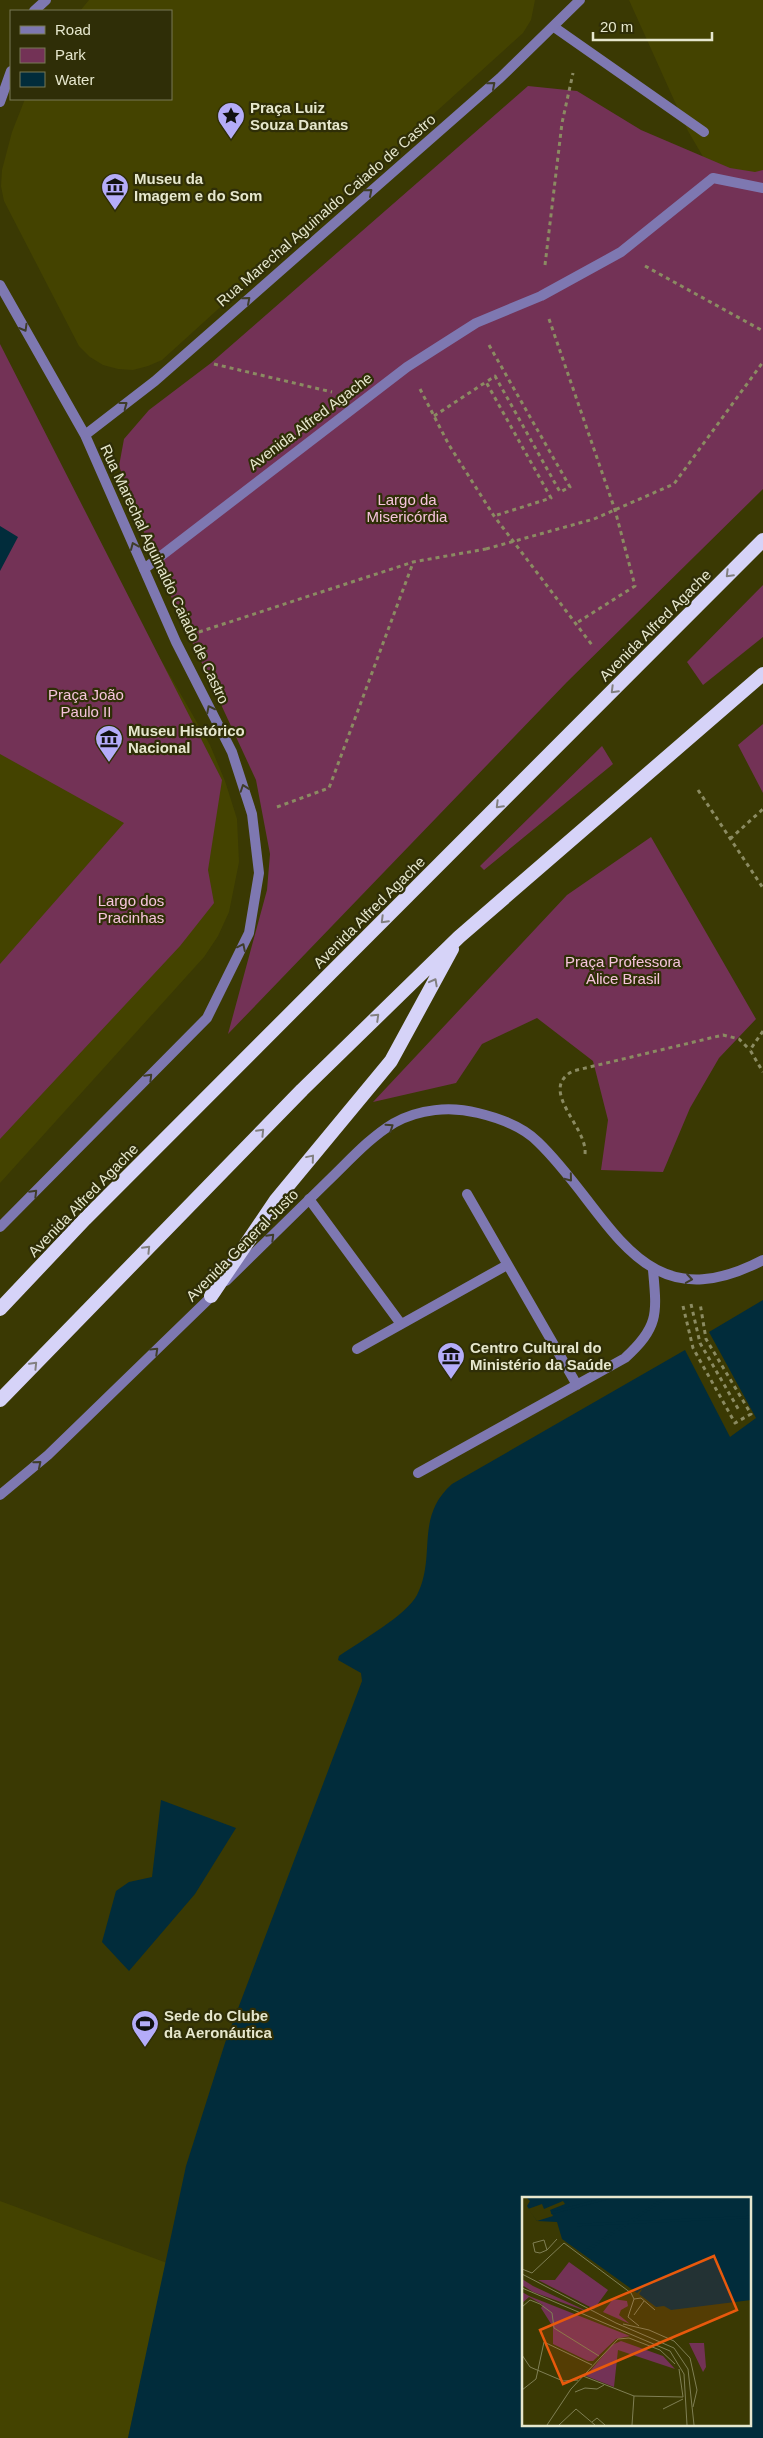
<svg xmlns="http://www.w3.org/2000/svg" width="763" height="2438" font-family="Arial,sans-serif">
	<rect width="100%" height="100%" fill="#3a3903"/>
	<path fill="#444300" d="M89,0H535L531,20L523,33L162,360L148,366L133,370L118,369L103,365L90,357L79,346L4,201L1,186L2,170L12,132L25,99H171V11H80Z
		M629,0H763V235L712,172L688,131Z
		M0,347L93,542L210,745L225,781L237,819L239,862L229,912L218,936L204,957L0,1183Z
		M0,2201L167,2263L128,2438H0Z"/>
	<path fill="#733256" d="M528,86L577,91L641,130L730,168L755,172L763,170V489L567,682L228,1034L267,890L270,854L256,780L155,562L119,466L124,439L149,410L211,363Z
		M0,344L222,780L208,870L214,903L180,946L0,1139V964L124,823L0,754Z
		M763,585V637L703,685L687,662Z
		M763,724V793L738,745Z
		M602,746L613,764L484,870L480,866Z
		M651,837L756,1019L719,1058L690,1108L663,1172L601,1170L608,1120L593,1061L537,1018L482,1044L456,1083L373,1102L567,895Z"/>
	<path fill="#012c3b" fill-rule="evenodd" d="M0,526L18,537L0,571Z
		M763,1300V2438H128L186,2166L225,2043L362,1681L361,1673L338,1660L339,1656C359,1642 407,1615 417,1595C437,1556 414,1518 452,1484L685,1350L730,1437L756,1418L709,1332ZM523,2198H749V2424H523Z
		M161,1800L236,1828L195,1894L129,1971L102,1942L116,1891L129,1882L152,1877Z"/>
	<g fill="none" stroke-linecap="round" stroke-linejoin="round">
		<path stroke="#8b8b62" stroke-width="3" stroke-dasharray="4 4" stroke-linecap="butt" d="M545,265L562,123L573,73
			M645,266L763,331
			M549,319L615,510L635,586L575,624
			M489,345L570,487L560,492L495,376L486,382L551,498L494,516
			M214,364L332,392
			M420,389L449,445L494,516L592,645
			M434,416L486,382
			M594,519L674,484L763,362
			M199,632L413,562L486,549
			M698,790L763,888
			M277,807L329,788L413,563
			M730,839L763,809
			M763,1031L750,1050L763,1072
			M585,1154C588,1127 537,1090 573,1071L723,1035L739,1039L750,1050
			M691,1304L700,1343L740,1412
			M683,1306L693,1348L735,1423L751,1414L706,1339L700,1303"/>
		<path stroke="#7e78b1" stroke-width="10" d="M554,27L704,132
			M467,1194L577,1385
			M309,1199L401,1324
			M357,1349L507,1265
			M418,1473L625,1358C659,1327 657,1314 653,1270"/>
		<path stroke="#7e78b1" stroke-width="10" d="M144,569L407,367L476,323L541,296L621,252L713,178L763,188"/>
		<path stroke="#7e78b1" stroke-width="10" d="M34,11L46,0
			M0,102L11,71
			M0,285L85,435L176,642L232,752L252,814L259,873L249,933L207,1018L0,1227
			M85,435L155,381L500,78L580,0
			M226,1281C260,1248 294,1214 328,1181C349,1161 369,1138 394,1123C419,1109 450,1106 478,1113C499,1118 522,1126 538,1142C611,1212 639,1325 763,1260
			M0,1495L48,1455L216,1292"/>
		<path stroke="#d6d3f8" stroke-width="14" d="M211,1296L276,1200L391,1061L452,949
			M0,1309L85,1219L763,540
			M0,1400L302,1090L459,937L763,674"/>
		<path stroke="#8b8b62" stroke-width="3" stroke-dasharray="4 4" stroke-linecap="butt" d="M486,549L594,519"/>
	</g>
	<defs><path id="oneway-chevron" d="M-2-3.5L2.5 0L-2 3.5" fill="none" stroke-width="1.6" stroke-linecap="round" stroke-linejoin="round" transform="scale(1.25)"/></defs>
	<g stroke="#3f3d29">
		<use href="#oneway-chevron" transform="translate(492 85) rotate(-41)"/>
		<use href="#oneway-chevron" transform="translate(369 192) rotate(-41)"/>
		<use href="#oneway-chevron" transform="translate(247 300) rotate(-41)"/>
		<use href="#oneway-chevron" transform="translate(24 328) rotate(60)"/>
		<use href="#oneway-chevron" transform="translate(124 405) rotate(-37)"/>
		<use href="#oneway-chevron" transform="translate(134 546) rotate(-113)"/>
		<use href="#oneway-chevron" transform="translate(210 709) rotate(-117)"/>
		<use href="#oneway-chevron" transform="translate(244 788) rotate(-109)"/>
		<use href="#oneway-chevron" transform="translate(242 947) rotate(-64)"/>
		<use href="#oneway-chevron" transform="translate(149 1077) rotate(-45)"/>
		<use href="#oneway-chevron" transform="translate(390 1127) rotate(-34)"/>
		<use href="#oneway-chevron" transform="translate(569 1178) rotate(51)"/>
		<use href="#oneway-chevron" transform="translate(34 1193) rotate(-45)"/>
		<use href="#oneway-chevron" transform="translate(271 1237) rotate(-45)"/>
		<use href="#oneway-chevron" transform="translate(689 1279) rotate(9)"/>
		<use href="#oneway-chevron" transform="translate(155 1351) rotate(-44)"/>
		<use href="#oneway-chevron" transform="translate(38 1464) rotate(-40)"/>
	</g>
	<g stroke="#828080">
		<use href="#oneway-chevron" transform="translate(729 574) rotate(135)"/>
		<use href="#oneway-chevron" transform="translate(614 690) rotate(135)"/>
		<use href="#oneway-chevron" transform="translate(499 805) rotate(135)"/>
		<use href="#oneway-chevron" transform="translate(384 920) rotate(135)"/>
		<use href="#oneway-chevron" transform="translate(434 982) rotate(-62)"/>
		<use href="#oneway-chevron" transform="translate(376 1017) rotate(-44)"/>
		<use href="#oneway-chevron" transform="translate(261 1132) rotate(-46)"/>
		<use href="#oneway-chevron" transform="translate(311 1158) rotate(-50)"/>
		<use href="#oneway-chevron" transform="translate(147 1249) rotate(-46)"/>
		<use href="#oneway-chevron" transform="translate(34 1365) rotate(-46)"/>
	</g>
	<defs>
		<symbol id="sight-pin" viewBox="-11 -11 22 30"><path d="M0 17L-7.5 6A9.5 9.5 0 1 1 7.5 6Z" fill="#b4acf9" stroke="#2f2e07"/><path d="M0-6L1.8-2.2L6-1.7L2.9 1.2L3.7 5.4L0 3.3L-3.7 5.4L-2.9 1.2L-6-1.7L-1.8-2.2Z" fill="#111"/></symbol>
		<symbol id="museum-pin" viewBox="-11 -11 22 30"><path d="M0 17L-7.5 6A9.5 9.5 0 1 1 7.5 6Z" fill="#b4acf9" stroke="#2f2e07"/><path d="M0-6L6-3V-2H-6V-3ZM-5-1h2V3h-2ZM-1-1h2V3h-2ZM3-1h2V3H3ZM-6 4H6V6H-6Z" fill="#111"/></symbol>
		<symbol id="stadium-pin" viewBox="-11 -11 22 30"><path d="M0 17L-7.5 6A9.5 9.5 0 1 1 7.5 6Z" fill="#b4acf9" stroke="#2f2e07"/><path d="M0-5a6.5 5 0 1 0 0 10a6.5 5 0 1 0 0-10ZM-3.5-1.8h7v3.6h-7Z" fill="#111"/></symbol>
	</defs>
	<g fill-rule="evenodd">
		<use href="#sight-pin" x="215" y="100" width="32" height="43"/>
		<use href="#museum-pin" x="99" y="171" width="32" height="43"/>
		<use href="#museum-pin" x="93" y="723" width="32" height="43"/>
		<use href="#museum-pin" x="435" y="1340" width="32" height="43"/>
		<use href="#stadium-pin" x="129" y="2008" width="32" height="43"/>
	</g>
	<g text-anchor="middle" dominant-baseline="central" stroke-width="4.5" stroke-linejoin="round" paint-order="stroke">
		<g font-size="15" font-weight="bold" fill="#e6e7cd" stroke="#2f2e07" text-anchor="start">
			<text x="250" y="107">Praça Luiz<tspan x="250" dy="17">Souza Dantas</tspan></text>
			<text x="134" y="178">Museu da<tspan x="134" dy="17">Imagem e do Som</tspan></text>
			<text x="128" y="730">Museu Histórico<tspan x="128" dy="17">Nacional</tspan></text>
			<text x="470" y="1347">Centro Cultural do<tspan x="470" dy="17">Ministério da Saúde</tspan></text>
			<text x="164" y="2015">Sede do Clube<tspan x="164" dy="17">da Aeronáutica</tspan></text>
		</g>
		<g font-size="15" fill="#e6e7cd" stroke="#2f2e07">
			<text transform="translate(326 210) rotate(-41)">Rua Marechal Aguinaldo Caiado de Castro</text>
			<text transform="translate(310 421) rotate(-37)">Avenida Alfred Agache</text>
			<text transform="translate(165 574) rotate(65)">Rua Marechal Aguinaldo Caiado de Castro</text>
			<text transform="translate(655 625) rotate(-45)">Avenida Alfred Agache</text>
			<text transform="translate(369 912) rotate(-45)">Avenida Alfred Agache</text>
			<text transform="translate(83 1200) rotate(-46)">Avenida Alfred Agache</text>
			<text transform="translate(242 1245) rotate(-45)">Avenida General Justo</text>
		</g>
		<g font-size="15" fill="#f6c4dc" stroke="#2f2e07">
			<text x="407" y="499">Largo da<tspan x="407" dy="17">Misericórdia</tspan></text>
			<text x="86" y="694">Praça João<tspan x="86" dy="17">Paulo II</tspan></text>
			<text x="131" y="900">Largo dos<tspan x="131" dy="17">Pracinhas</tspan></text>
			<text x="623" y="961">Praça Professora<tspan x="623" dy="17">Alice Brasil</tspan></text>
		</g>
	</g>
	<g transform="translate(522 2197)">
		<rect width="229" height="229" fill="#3a3903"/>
		<path d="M47,65L86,93L72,112L16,83H33ZM0,82L11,89L69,116L11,95L0,88ZM0,95L7,99L108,139L94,142L71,164H66L31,147V130L19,111L21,108L7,100L0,106ZM91,102L105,104L106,109L99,113L97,118L108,127L81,115ZM99,144L141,159L153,172L96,153L92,190L64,179L90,148ZM167,146H182L184,170L181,175Z" fill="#733256"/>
		<path d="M5,1H229V103L149,113L142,109L134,110L117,97L121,91L115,96L40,42L35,25L15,24L5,9L8,4Z" fill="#012c3b"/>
		<path d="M41,4L43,7L28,13L31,19L15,24L6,12L20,7L22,12Z" fill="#3a3903"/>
		<path fill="none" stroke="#012c3b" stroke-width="2.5" d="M29,16L86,1M55,28L229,20M61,56L143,1"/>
		<path fill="none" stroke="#7f7f54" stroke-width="1" d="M25,53L22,43L11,46L13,55L18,56L25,53L35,42M0,72L10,76L42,46L109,96L112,102L106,120L117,129M0,77L94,126L152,151L166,172L172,228M0,91L148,154L162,177L165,228M112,102L119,101L133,113M0,110L8,103L18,107L30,116L32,131L77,159M112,118L122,104M101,127L127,133M127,133L152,144L168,161L175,193L171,210M0,158L8,170L41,184L56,183M61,179L112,199L161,200L157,172M0,193L14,182L22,145L70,168M53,195L63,191L75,192L82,188M141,212L161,202M70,225L75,221L83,228M25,228L49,192L96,142L107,141L138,153L153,167M37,228L54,212L73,228M110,228L112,199"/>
		<path fill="#e8590c" fill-opacity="0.15" stroke="#e8590c" stroke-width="2.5" d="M192,59L215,113L41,187L18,133Z"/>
		<rect width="229" height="229" fill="none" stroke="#e6e7cd" stroke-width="2.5"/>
	</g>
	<rect x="10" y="10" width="162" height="90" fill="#2f2e07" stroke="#787856"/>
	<rect x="20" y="26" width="25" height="8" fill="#7e78b1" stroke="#787856"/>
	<text x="55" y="35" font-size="15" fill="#e6e7cd">Road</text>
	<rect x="20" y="48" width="25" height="15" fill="#733256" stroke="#787856"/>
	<text x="55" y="60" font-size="15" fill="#e6e7cd">Park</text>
	<rect x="20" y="72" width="25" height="15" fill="#012c3b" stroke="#787856"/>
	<text x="55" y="85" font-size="15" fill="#e6e7cd">Water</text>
	<path d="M593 32v8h119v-8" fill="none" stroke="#e6e7cd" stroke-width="2.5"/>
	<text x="600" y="32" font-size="15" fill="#e6e7cd" stroke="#2f2e07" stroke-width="4" paint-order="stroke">20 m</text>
</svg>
